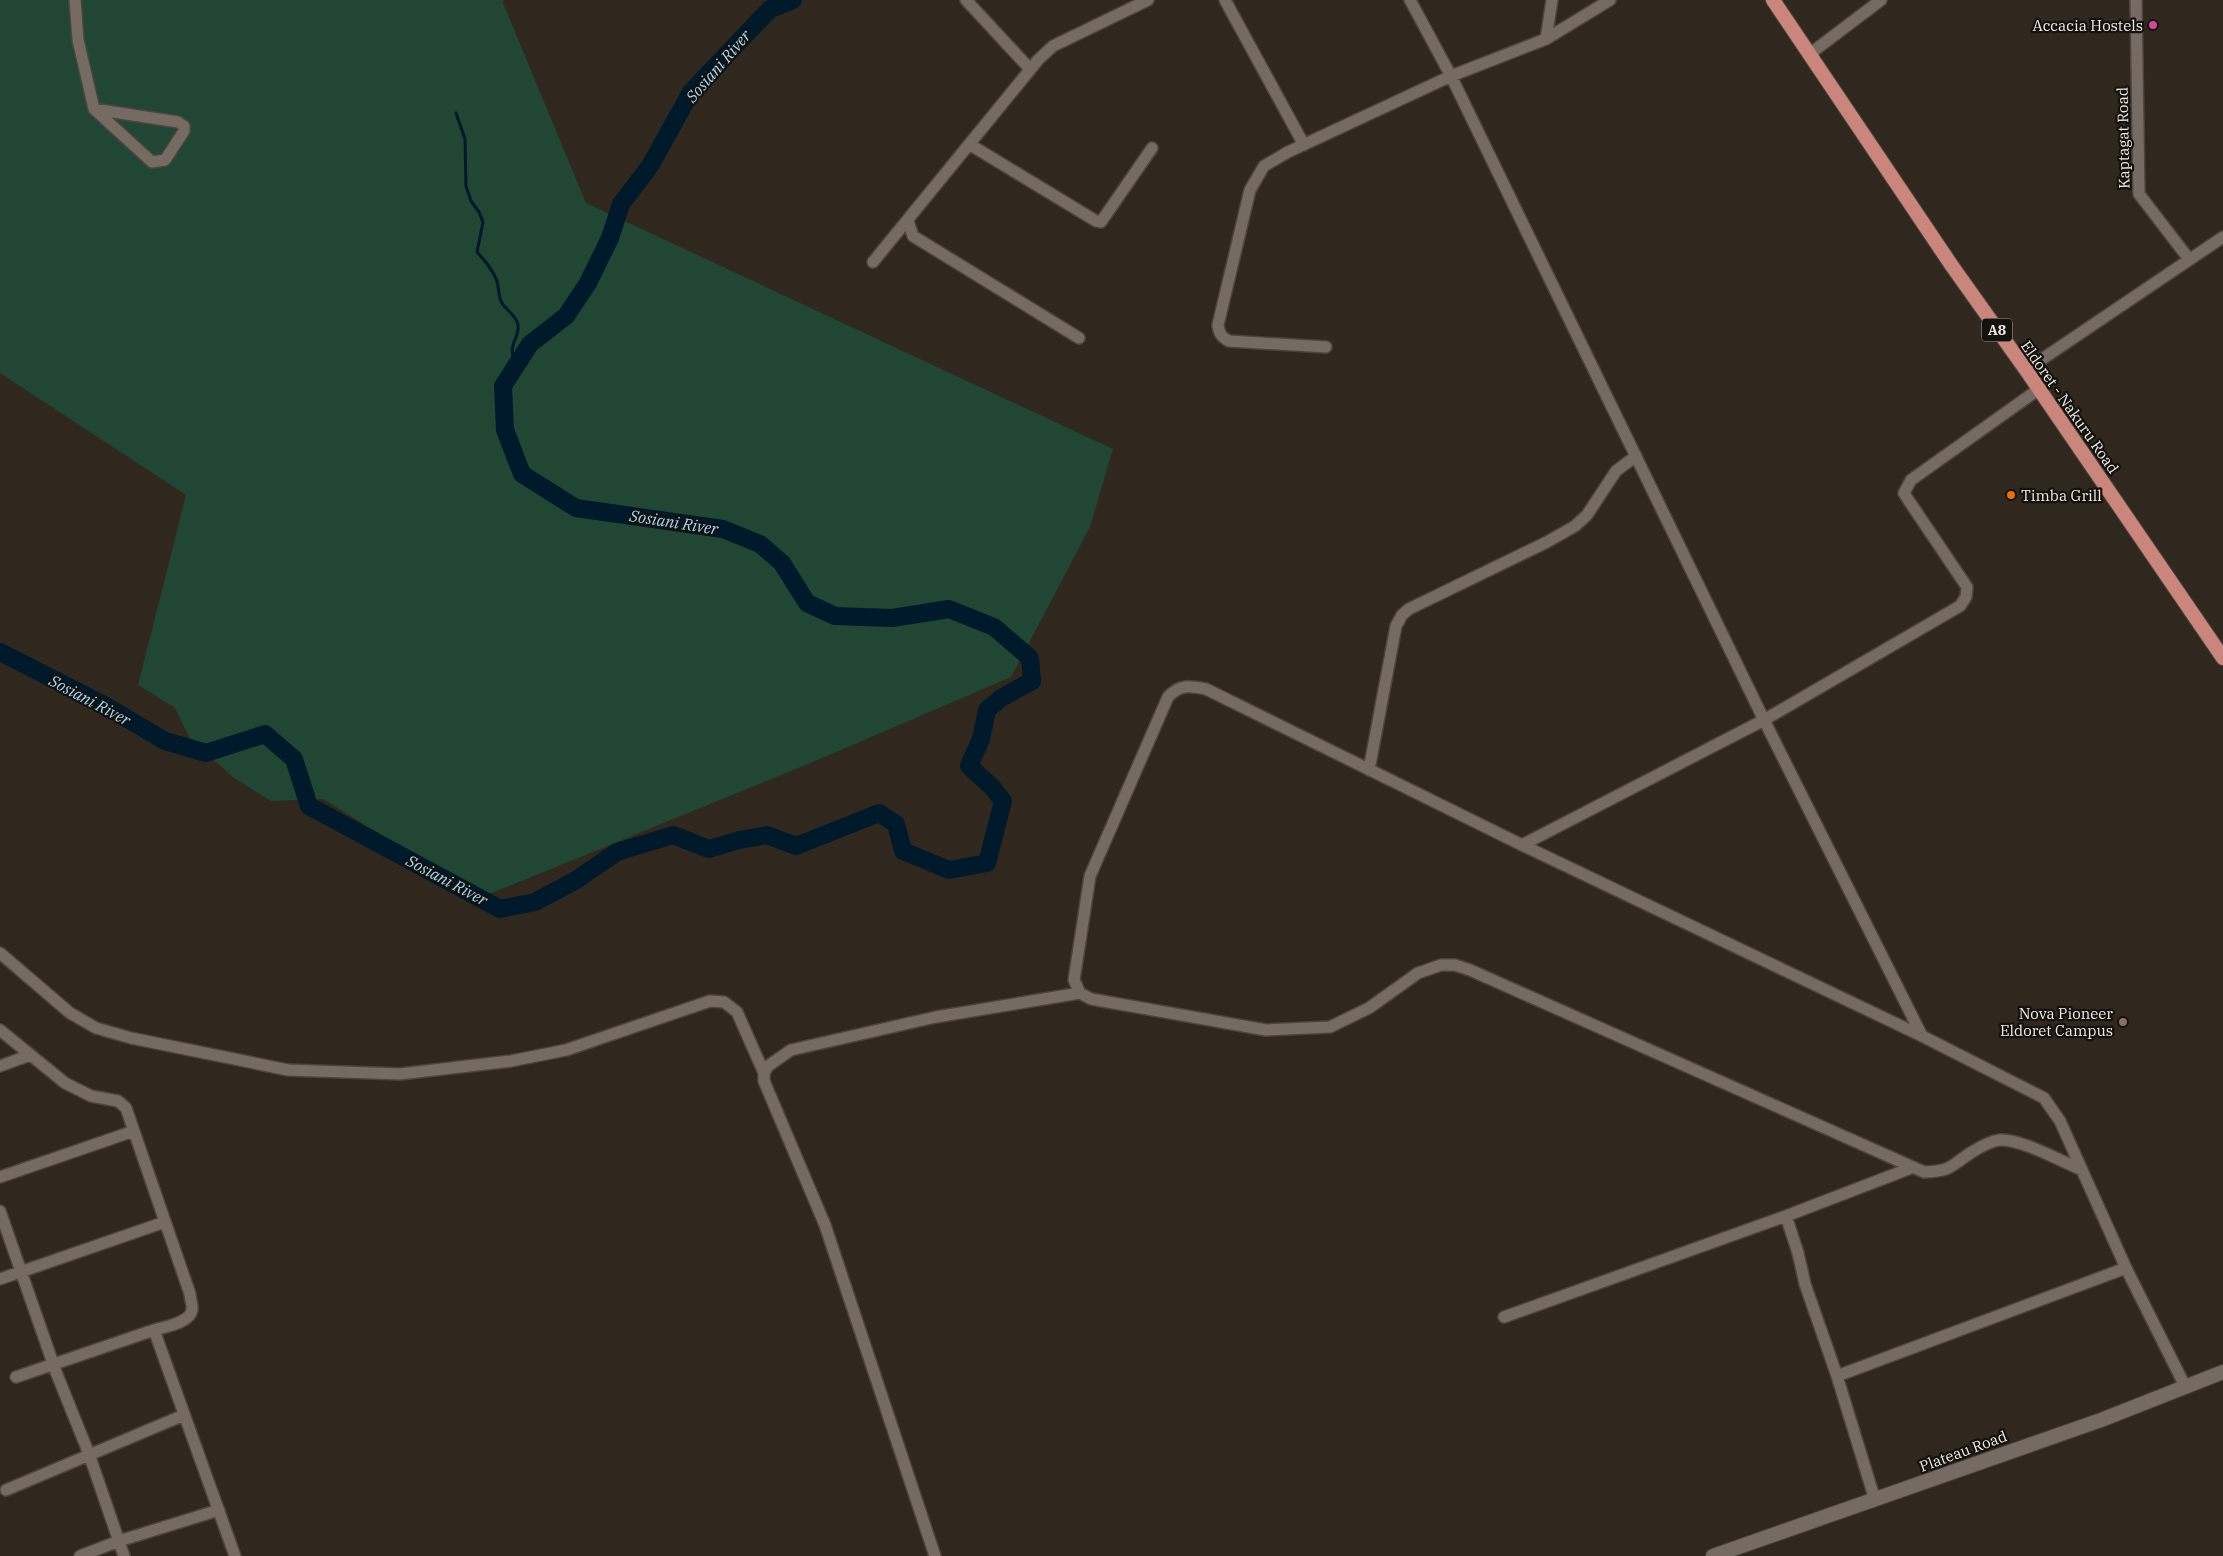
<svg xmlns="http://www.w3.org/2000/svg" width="2223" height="1556" font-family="'IBM Plex Serif',serif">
	<rect width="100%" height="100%" fill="#30271f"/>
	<path fill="#214634" d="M0,0H504L503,3L586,203L1113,449L1090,527L1011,677L813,762L482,897L323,799L271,801L234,778L190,739L175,708L138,685L186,495L0,373Z"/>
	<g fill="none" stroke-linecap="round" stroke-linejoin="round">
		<path stroke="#00192b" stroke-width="3" d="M456,113L465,139L466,186L471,201L479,212L483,222L477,252C485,261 493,270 497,281C499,288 498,296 502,303C506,310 517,316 518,325C520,340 505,344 517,365"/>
		<path stroke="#00192b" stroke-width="18" d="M0,652L106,706L165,741L206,753L265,734L294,759L309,806L500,909L535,902L576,880L617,852L673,835L709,849L739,840L767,835L796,846L879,813L896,824L903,851L949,870L987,863L1003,801L992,787L969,766L981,739L987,710L1001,698L1032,681L1030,658L994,627L949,609L892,618L835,616L807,603L782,563L760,544L723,529L576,508L522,474L505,430L503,386L530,344L566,316L588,283L610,238L621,204L650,166L691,92L770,9L793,0"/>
		<defs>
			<path id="minor" d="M75,0L78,40L94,109L178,122L184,126V131L165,160L152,162L94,109
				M966,0L1030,69
				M1225,0L1304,145
				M1410,0L1451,76L1764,720L1922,1036
				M2136,0L2139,194L2189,259
				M1546,39L1552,0
				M1811,53L1881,0
				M969,144L1096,221L1101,222L1152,148
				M908,221L913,236L1079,338
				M873,262L1038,60L1053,46L1148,0
				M1326,347L1229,341C1221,337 1219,333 1218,325L1250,190L1264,166L1288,152L1451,76L1546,39L1610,0
				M2026,370L2223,237
				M1369,770L1396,626L1402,615L1409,609L1547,542L1575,526L1587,515L1616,471L1636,456
				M1522,845L1764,720L1960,606L1966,597L1967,587L1907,498L1904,493L1911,480L2039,389
				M0,953L70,1013L96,1028L131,1038L288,1070L400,1074L511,1061L566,1050L710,1001L724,1002L737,1012L764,1073
				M1080,993L1074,980L1090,876L1168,697C1180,684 1190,686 1206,689L1522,845L1922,1036L2044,1098L2060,1121L2126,1268L2185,1386
				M0,1030L65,1083L91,1096L118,1101L126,1108L190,1294C190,1299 193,1305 192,1310C190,1323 164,1327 154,1330L235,1556
				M0,1066L30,1055
				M0,1177L134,1131
				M0,1211L56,1372L89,1454L124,1556
				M0,1279L165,1222
				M1504,1317L1786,1216
				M1837,1376L1805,1284L1798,1253L1786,1216L1911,1168
				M16,1377L154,1330
				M6,1490L184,1415
				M1875,1500L1837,1376L2126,1268
				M80,1556L119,1541L219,1510
				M935,1556L825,1225L764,1081V1073L768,1066L791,1050L936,1017L1080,993L1091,999L1266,1030L1330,1027L1369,1008L1418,973L1441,965H1455L1470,970L1924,1172C1953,1171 1950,1166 1972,1152C1980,1147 1990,1141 2000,1140C2019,1138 2063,1162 2082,1170"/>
			<path id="tertiary" d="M1713,1556L2101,1420L2223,1372"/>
			<path id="trunk" d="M1773,0L1952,266L2026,370L2223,658"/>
		</defs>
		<use href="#minor" stroke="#4c443e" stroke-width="14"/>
		<use href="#tertiary" stroke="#4c443e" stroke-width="16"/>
		<use href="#trunk" stroke="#4c443e" stroke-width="16"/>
		<use href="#minor" stroke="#756b62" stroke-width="11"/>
		<use href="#tertiary" stroke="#756b62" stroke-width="14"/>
		<use href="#trunk" stroke="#ca867d" stroke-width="14"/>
	</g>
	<circle fill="#d1479c" stroke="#15110d" stroke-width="2" cx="2153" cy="25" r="5"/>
	<circle fill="#e8710a" stroke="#15110d" stroke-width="2" cx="2011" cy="495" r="5"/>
	<circle fill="#8d6e63" stroke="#15110d" stroke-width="2" cx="2123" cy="1022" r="5"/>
	<g text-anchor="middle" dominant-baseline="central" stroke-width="4.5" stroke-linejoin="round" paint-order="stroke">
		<rect fill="#15110d" stroke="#aea8a4" stroke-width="1" x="1982" y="318.5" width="30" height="23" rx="4"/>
		<g font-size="14" font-weight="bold" fill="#efe9e4">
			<text x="1997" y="330">A8</text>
		</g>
		<g font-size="15" fill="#efe9e4" stroke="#15110d" text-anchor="end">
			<text x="2143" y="25">Accacia Hostels</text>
			<text x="2021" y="495" text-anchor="start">Timba Grill</text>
			<text x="2113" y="1013">Nova Pioneer<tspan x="2113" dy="17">Eldoret Campus</tspan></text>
		</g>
		<g font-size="15" fill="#efe9e4" stroke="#15110d">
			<text transform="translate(2123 138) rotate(-91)">Kaptagat Road</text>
			<text transform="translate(2070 407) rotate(55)">Eldoret - Nakuru Road</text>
			<text transform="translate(1963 1451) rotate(-20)">Plateau Road</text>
		</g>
		<g font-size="16" font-style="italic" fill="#a2d8fb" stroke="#15110d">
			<text transform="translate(718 66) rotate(-49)">Sosiani River</text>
			<text transform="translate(674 522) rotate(9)">Sosiani River</text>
			<text transform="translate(90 700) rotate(28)">Sosiani River</text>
			<text transform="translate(447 880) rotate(28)">Sosiani River</text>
		</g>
	</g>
</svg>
